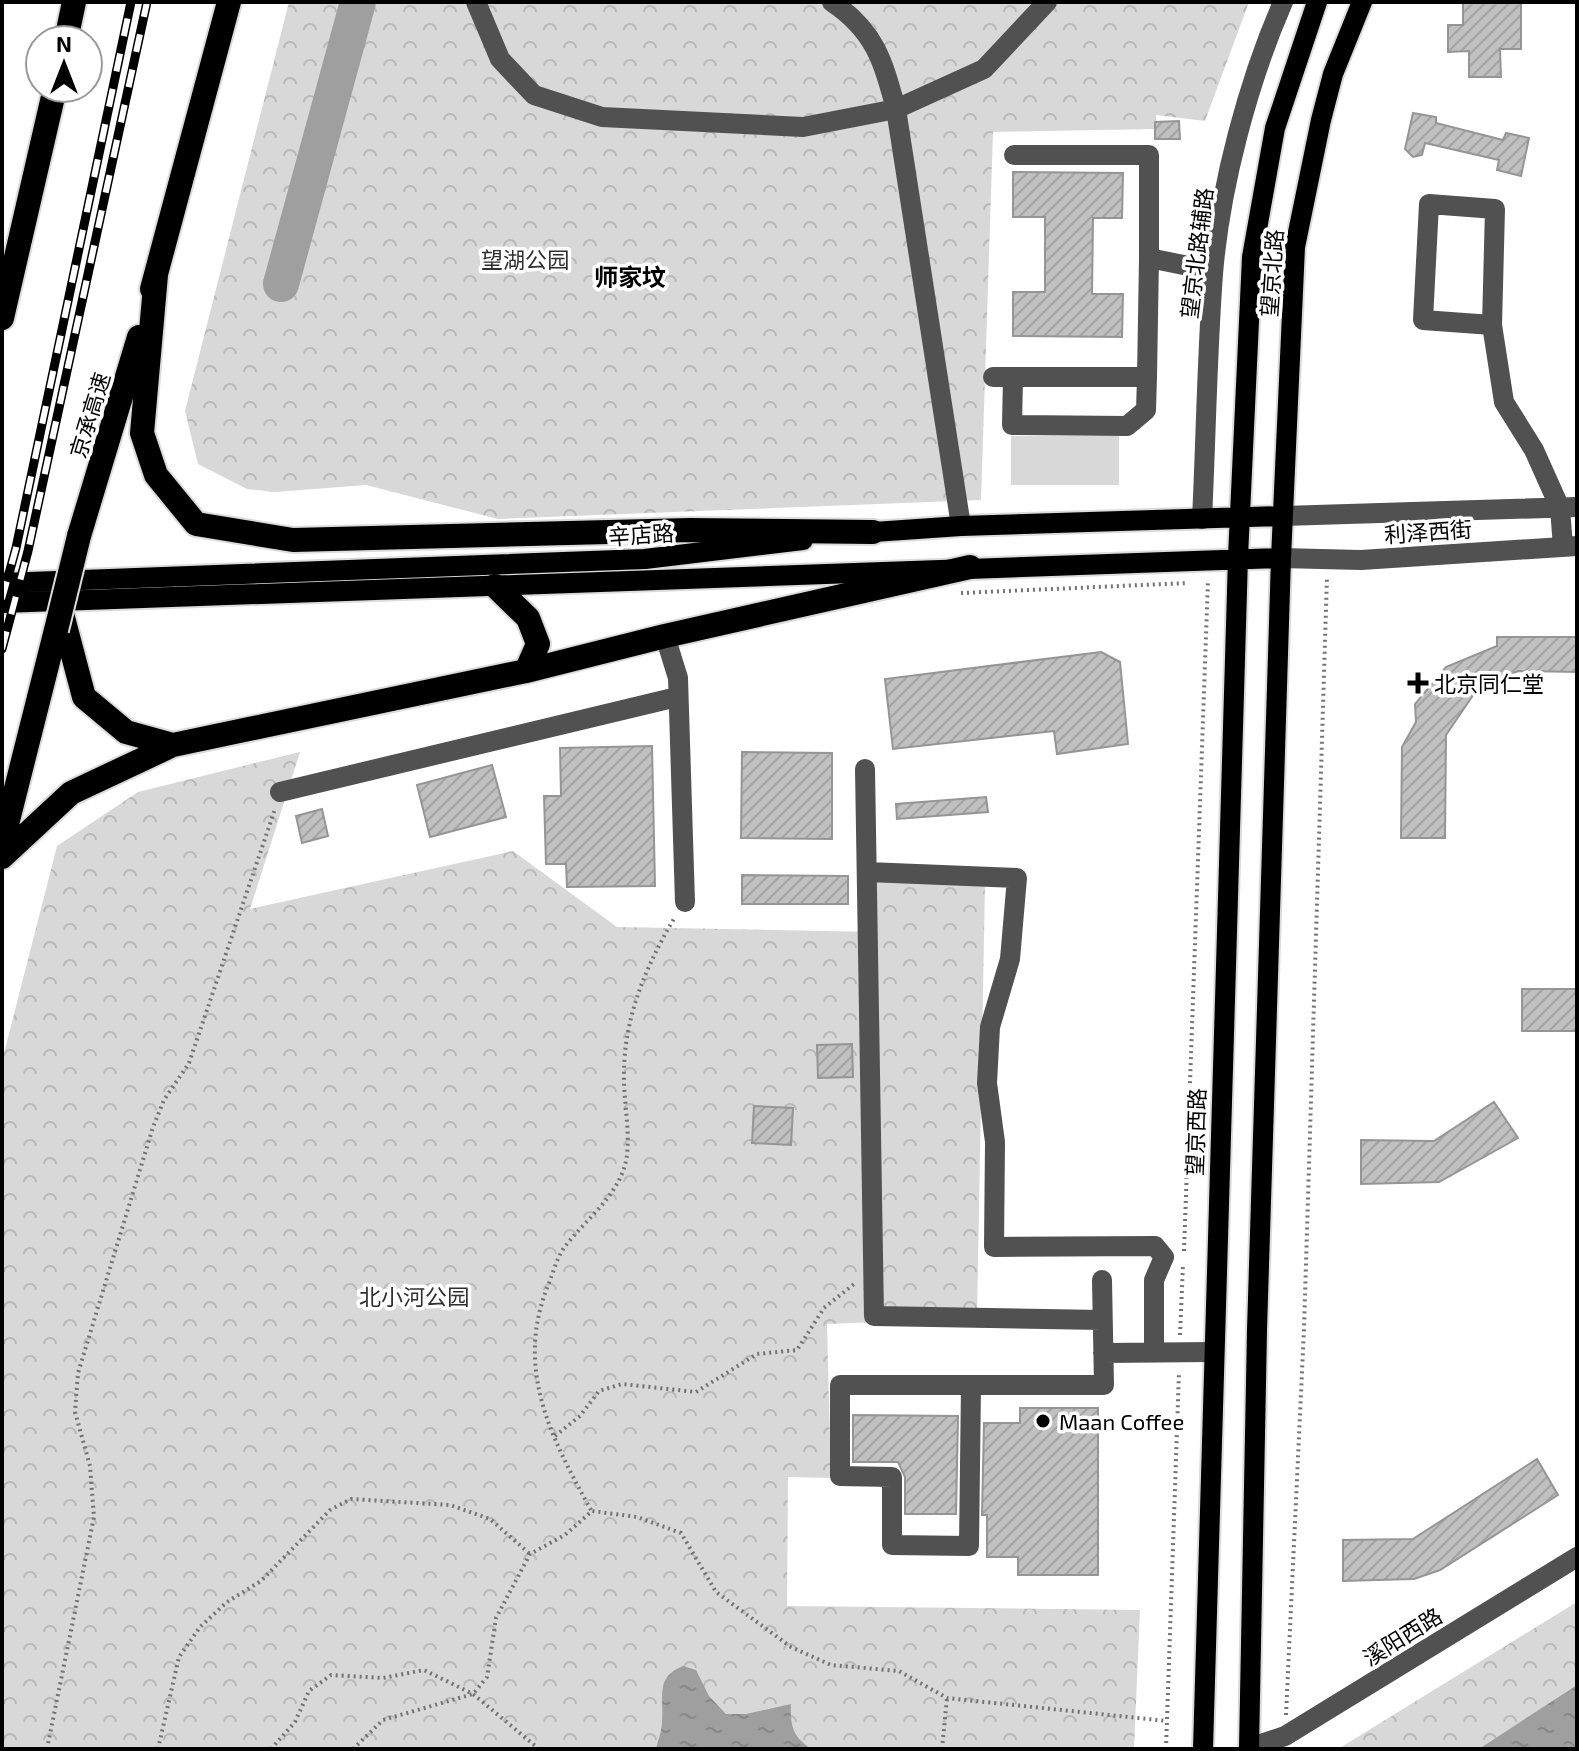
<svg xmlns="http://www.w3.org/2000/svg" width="1579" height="1751" font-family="'Exo 2','Noto Sans SC',sans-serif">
	<defs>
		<pattern id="park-crowns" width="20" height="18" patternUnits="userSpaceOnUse" patternTransform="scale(2)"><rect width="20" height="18" fill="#d8d8d8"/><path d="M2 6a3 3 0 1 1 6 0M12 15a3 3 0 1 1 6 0" fill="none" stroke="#b8b8b8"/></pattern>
		<pattern id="water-ripples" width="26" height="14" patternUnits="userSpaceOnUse" patternTransform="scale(2)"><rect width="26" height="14" fill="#9f9f9f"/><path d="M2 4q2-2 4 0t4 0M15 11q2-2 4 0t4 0" fill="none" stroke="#878787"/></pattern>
		<pattern id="building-hatch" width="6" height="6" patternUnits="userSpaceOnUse" patternTransform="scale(2)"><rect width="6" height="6" fill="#c0c0c0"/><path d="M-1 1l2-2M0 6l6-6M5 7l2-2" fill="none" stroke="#a3a3a3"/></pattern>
	</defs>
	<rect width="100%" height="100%" fill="#fff"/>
	<path fill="url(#park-crowns)" d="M289,2H1249L1205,121L1156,115V129L993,132L981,500L498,519L366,485L275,492L247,489L198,464L185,411Z
		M300,752L250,909L513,851L617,927L876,932V880L985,883L977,1318L827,1324L831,1478L788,1477L787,1606L1140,1610L1134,1749H2V1061L57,846L138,792Z
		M1577,1602V1749H1338Z"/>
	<path fill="#d8d8d8" d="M1011,436H1119V485H1011Z"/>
	<path fill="url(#water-ripples)" d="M683,1666L696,1670L709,1696L726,1714H746L791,1704C790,1726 793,1738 812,1749H656C658,1740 662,1731 662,1722C664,1697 655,1677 683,1666Z
		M1577,1685V1749H1479Z"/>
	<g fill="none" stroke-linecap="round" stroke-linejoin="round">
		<path stroke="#9f9f9f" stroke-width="36" d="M281,284L358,2"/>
	</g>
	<path fill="url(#building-hatch)" stroke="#959595" stroke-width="2" d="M1463,2H1521V49H1500L1501,77H1469V51L1448,52V25H1463Z
		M1413,113L1436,117V123L1503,140L1506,133L1529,138L1521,176L1497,170L1499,160L1425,143L1422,155L1413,157L1405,149Z
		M1179,121L1180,139H1155V122Z
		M1013,172L1123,173L1122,218H1093L1092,294H1123L1122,337L1013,336V292H1045V217H1013Z
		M1497,637H1577V672L1518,671L1478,688L1446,735L1445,838H1401L1402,747L1416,722L1415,704L1446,667L1497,646Z
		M1101,652L1120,662L1128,744L1057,754L1054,731L893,749L885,679Z
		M652,746L655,886L567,887L566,864H546L544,796H561L560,748Z
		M742,752L832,753V839L741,838Z
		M492,765L506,817L430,837L417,785Z
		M986,797L988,812L897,819L896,804Z
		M322,809L328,836L302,843L296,816Z
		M742,875L848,876V904H742Z
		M1522,989H1577V1031H1522Z
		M852,1044L853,1077L818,1078L817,1045Z
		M1494,1102L1518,1138L1439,1182L1361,1184V1140L1434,1141Z
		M754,1106L793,1108L791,1145L752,1143Z
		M1020,1408H1098V1575H1018V1557H987V1515H982L984,1423H1020Z
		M853,1415L958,1416L956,1514H905V1477L898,1462H853Z
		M1537,1459L1558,1495L1440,1570L1414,1579L1343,1581V1540L1413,1539Z"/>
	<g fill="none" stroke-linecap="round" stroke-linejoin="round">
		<defs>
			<path id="major" d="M859,533L961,526L1283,516
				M2,583L645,559L803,540
				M2,603L1281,558
				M1203,1749L1238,557L1252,257L1275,128L1317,2
				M1249,1749L1257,1330L1281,558L1295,247L1321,120L1333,74L1362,2"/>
			<path id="highway" d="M66,40L74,2
				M156,275L142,433L156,475L196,524L293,540L690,530L873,532
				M152,289L229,2
				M2,318L55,88
				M79,536L139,337
				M495,586L528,618L538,644L526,671
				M61,610L84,697L126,732L173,745
				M2,844L56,630
				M2,857L71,793L173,745L526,671L665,636L970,567"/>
		</defs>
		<use href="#major" stroke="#dbdbdb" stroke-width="24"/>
		<use href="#highway" stroke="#dbdbdb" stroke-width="28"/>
		<path stroke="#737373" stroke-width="4" stroke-dasharray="2 4" stroke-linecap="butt" d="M961,593L1188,583
			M1184,1251L1208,580
			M1180,1335L1183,1264
			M555,1436L580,1416L599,1391L622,1384L696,1392L757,1354L797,1350L824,1308L854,1284
			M591,1510C550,1436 514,1367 549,1283C554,1270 558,1254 567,1244C588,1217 622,1193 627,1155C630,1127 623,1098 624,1070C625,1015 647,964 675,917
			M1286,1715L1304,1329L1327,576
			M47,1749L94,1517L90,1466L75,1412L78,1373L153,1127L164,1100L189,1063L275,809
			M158,1749L179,1657L200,1627L227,1602L261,1581L330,1510L351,1499L450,1505L490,1519L530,1554
			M271,1749L295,1722L309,1691L331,1675L383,1678L424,1670L473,1694L539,1749
			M353,1749L383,1720L473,1694L487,1677L496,1618L530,1554L565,1535L592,1511L637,1517L681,1533L716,1592L791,1647L831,1665L899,1671L947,1698L1167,1721
			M942,1749L947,1698
			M1166,1749L1179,1372"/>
		<path stroke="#515151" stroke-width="20" d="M476,2L500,59L534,95L602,117L803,127L896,109L984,69L1047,2
			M832,2C875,31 883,61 896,109L961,526
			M1014,155H1149V258L1213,271
			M1492,325L1423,320L1429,204L1495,209L1492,325L1504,402L1534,450L1560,508L1563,547
			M993,377H1147L1149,258
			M1013,377L1012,425L1127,426L1146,410L1147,377
			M1283,516L1577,507
			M1202,519C1206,437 1207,355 1213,274C1220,187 1248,82 1283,2
			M1281,558L1361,560L1577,546
			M665,636L678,678L685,902
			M865,769L874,1316L1102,1320
			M280,792L677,697
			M867,872L1017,878L1010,959L990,1027L987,1083L995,1142L994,1247L1155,1246L1164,1257L1154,1280V1352
			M1103,1353L1212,1352
			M971,1385L969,1546L892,1545V1477L840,1476V1385H1104L1102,1280
			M1249,1748L1285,1736L1577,1557"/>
		<use href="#major" stroke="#000" stroke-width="20"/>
		<use href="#highway" stroke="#000" stroke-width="24"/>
		<defs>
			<path id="rail" d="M2,599L16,548L131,2
				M2,649L28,551L147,2"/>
		</defs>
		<use href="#rail" stroke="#000" stroke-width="9"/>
		<use href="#rail" stroke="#fff" stroke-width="6" stroke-dasharray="18" stroke-linecap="butt"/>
		<defs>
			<path id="highway-bridge" d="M56,630L79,536"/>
		</defs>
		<use href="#highway-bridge" stroke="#dbdbdb" stroke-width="28" stroke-linecap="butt"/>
		<use href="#highway-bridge" stroke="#000" stroke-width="24"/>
	</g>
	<g fill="#000" stroke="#fff" stroke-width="3">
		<path d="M1414 671h8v8h8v8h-8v8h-8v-8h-8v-8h8z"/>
		<circle cx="1043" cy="1421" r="8"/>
	</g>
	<g text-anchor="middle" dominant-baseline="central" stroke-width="7" stroke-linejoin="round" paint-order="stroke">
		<g font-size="22" fill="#000" stroke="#fff">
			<text transform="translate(1196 253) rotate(-83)">望京北路辅路</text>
			<text transform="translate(1271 273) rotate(-86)">望京北路</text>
			<text transform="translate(89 415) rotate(-73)">京承高速</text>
			<text transform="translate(1428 531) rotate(-4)">利泽西街</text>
			<text transform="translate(641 534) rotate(-4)">辛店路</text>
			<text transform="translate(1195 1132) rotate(-88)">望京西路</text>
			<text transform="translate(1402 1636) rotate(-32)">溪阳西路</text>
		</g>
		<g font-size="22" fill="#2f2f2f" stroke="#fff">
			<text x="525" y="259">望湖公园</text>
			<text x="414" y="1296">北小河公园</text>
		</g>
		<g font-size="22" fill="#000" stroke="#fff" text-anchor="start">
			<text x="1434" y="683">北京同仁堂</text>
			<text x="1059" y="1421">Maan Coffee</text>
		</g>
		<g font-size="24" font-weight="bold" fill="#000" stroke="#fff">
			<text x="630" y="276">师家坟</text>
		</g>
	</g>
	<rect width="1579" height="1751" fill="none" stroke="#000000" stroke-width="8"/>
	<g transform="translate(64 64)"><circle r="38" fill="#ffffff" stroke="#999999" stroke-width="2"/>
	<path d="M0-6L14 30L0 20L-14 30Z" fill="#000000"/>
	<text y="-12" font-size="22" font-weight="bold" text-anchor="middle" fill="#000000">N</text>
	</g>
</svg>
